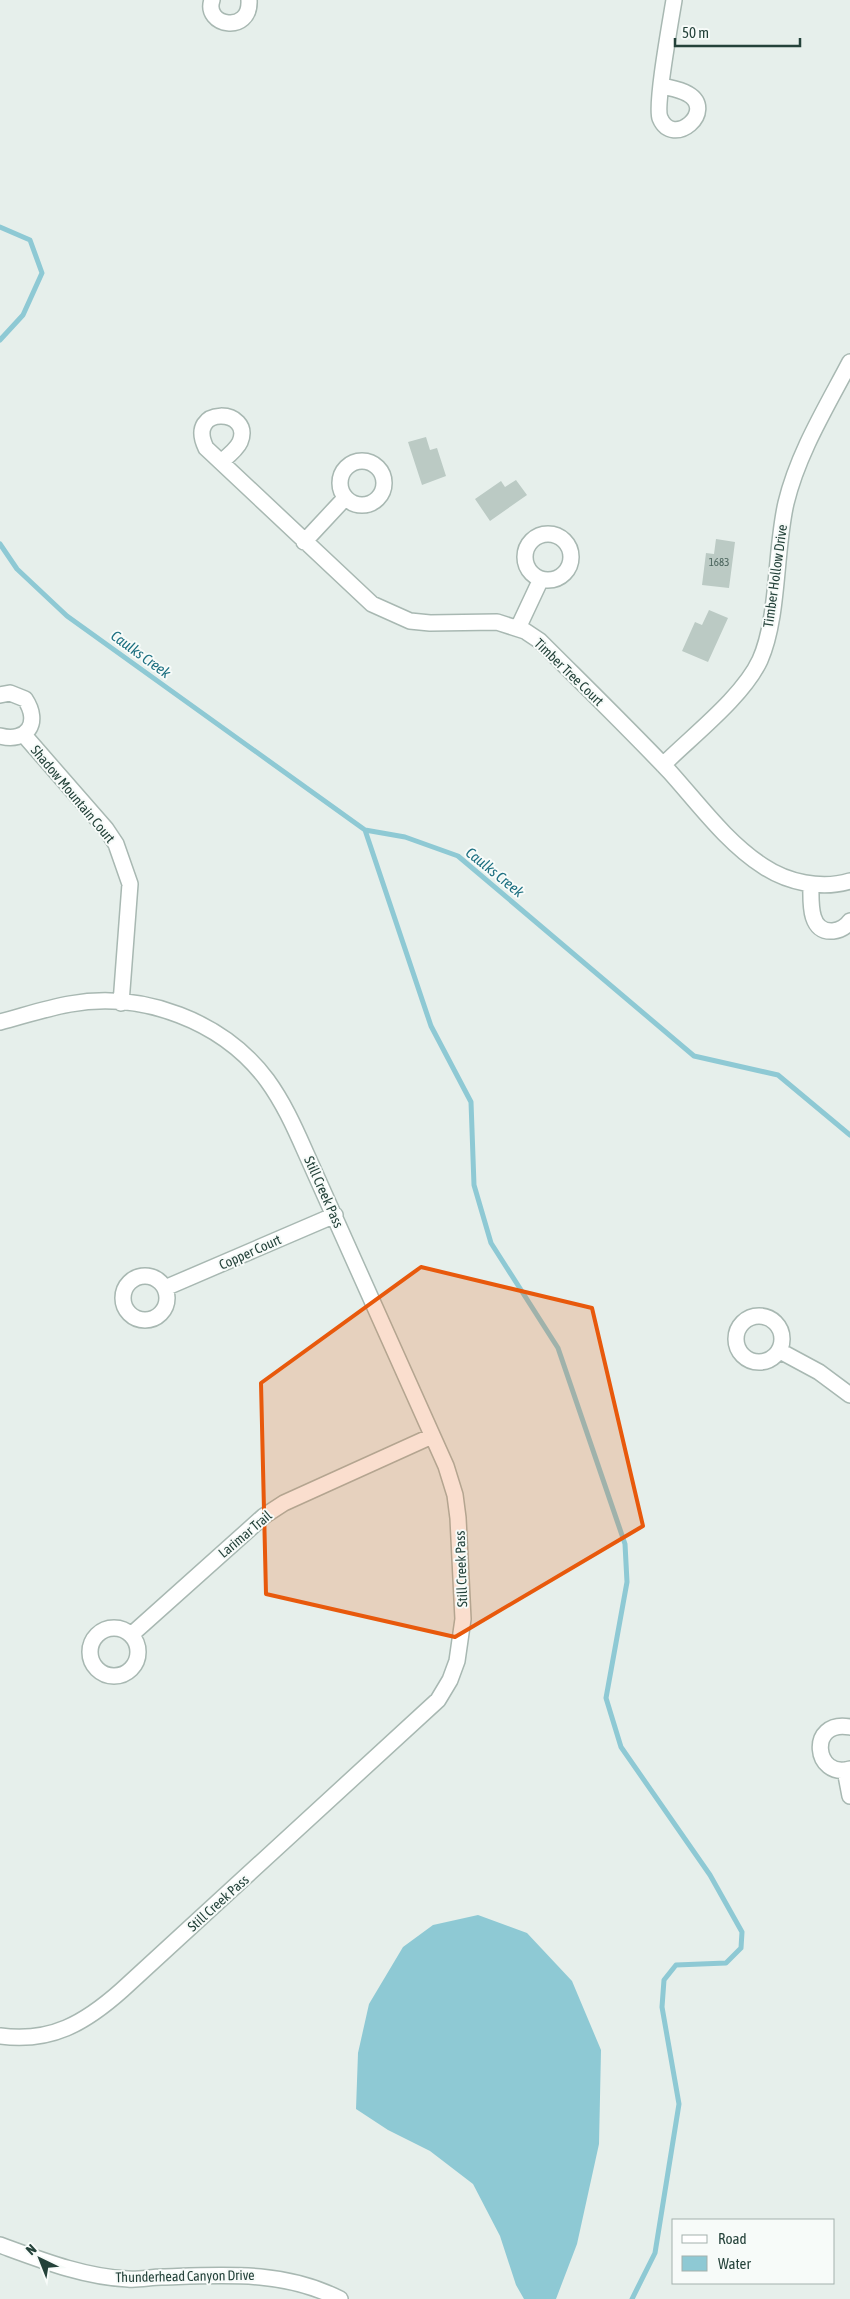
<svg xmlns="http://www.w3.org/2000/svg" width="850" height="2299" font-family="'Asap Condensed',sans-serif">
	<rect width="100%" height="100%" fill="#e6efeb"/>
	<path fill="#8ec9d4" d="M478,1915L527,1933L572,1981L601,2050L599,2144L577,2244L556,2299H524L516,2285L500,2236L473,2184L430,2151L388,2130L356,2109L358,2053L369,2004L403,1947L433,1925Z"/>
	<g fill="none" stroke-linecap="round" stroke-linejoin="round">
		<path stroke="#8ec9d4" stroke-width="5" d="M0,227L30,240L42,273L23,315L0,340
			M0,544L17,569L67,616L365,830L405,837L458,856L694,1056L778,1075L850,1135
			M365,830L431,1026L471,1102L474,1185L491,1243L558,1348L625,1544L627,1582L606,1698L621,1747L710,1875L742,1932L741,1948L726,1963L676,1965L664,1980L662,2007L679,2104L655,2253L632,2299"/>
	</g>
	<path fill="#bbcac4" d="M426,437L430,450L437,448L446,476L422,485L408,442Z
		M516,480L527,495L490,521L475,499L501,481L505,487Z
		M716,539L735,542L729,588L702,585L706,553L714,554Z
		M709,610L728,618L708,662L682,651L695,622L702,625Z"/>
	<g fill="none" stroke-linecap="round" stroke-linejoin="round">
		<defs>
			<path id="minor" d="M212,0C203,26 251,35 249,0
				M662,86C670,88 680,89 688,94C717,111 673,149 660,118C655,106 671,19 674,0
				M340 483a22 22 0 1 1 44 0a22 22 0 1 1-44 0Z
				M221,462C227,457 237,449 240,442C254,408 185,405 206,448L372,604L410,621L430,623L497,622L525,631L540,641C583,684 627,727 669,771C698,803 726,842 763,866C787,882 821,890 850,881
				M525 557a23 23 0 1 1 46 0a23 23 0 1 1-46 0Z
				M304,542L345,498
				M518,628L541,579
				M0,695L10,693L25,699C41,723 27,743 0,736
				M24,735L106,829L116,844L130,884L121,1003
				M663,765C692,736 743,697 760,660C779,617 775,550 786,503C798,453 827,406 850,362
				M811,884C811,900 808,933 833,931C841,930 846,927 850,921
				M0,1022C23,1016 47,1008 70,1004C143,991 223,1021 267,1080C283,1102 294,1126 305,1151L446,1466L455,1495L458,1518L463,1619L457,1661L450,1680L438,1700L122,1990C85,2023 51,2043 0,2036
				M123 1298a22 22 0 1 1 44 0a22 22 0 1 1-44 0Z
				M165,1288L335,1215
				M736 1339a23 23 0 1 1 46 0a23 23 0 1 1-46 0Z
				M780,1351L819,1372L850,1395
				M90 1652a24 24 0 1 1 48 0a24 24 0 1 1-48 0Z
				M131,1635L264,1516L284,1503L432,1436
				M850,1727C807,1719 814,1780 850,1769
				M845,1770L850,1796
				M0,2245C41,2260 84,2277 128,2279C139,2280 151,2277 162,2277C224,2275 283,2270 340,2299"/>
		</defs>
		<use href="#minor" stroke="#a8b8b2" stroke-width="18"/>
		<use href="#minor" stroke="#fff" stroke-width="15"/>
	</g>
	<path fill="#e8590c" fill-opacity="0.2" stroke="#e8590c" stroke-width="4" stroke-linejoin="round" d="M421,1267L592,1308L643,1526L455,1637L266,1594L261,1383Z"/>
	<g text-anchor="middle" dominant-baseline="central" stroke-width="4" stroke-linejoin="round" paint-order="stroke">
		<g font-size="11" fill="#4a645c">
			<text x="719" y="562">1683</text>
		</g>
		<g font-size="14" fill="#24423a" stroke="#f7fbf9">
			<text transform="translate(775 576) rotate(-82)">Timber Hollow Drive</text>
			<text transform="translate(569 672) rotate(44)">Timber Tree Court</text>
			<text transform="translate(73 794) rotate(50)">Shadow Mountain Court</text>
			<text transform="translate(324 1192) rotate(66)">Still Creek Pass</text>
			<text transform="translate(250 1252) rotate(-24)">Copper Court</text>
			<text transform="translate(245 1534) rotate(-40)">Larimar Trail</text>
			<text transform="translate(461 1569) rotate(-92)">Still Creek Pass</text>
			<text transform="translate(218 1903) rotate(-42)">Still Creek Pass</text>
			<text transform="translate(185 2276) rotate(-1)">Thunderhead Canyon Drive</text>
		</g>
		<g font-size="15" font-style="italic" fill="#1c6f80" stroke="#f7fbf9">
			<text transform="translate(141 654) rotate(36)">Caulks Creek</text>
			<text transform="translate(495 872) rotate(39)">Caulks Creek</text>
		</g>
	</g>
	<rect x="672" y="2219" width="162" height="65" fill="#f7fbf9" stroke="#a3b1ad"/>
	<rect x="682" y="2235" width="25" height="8" fill="#ffffff" stroke="#a3b1ad"/>
	<text x="718" y="2244" font-size="15" fill="#24423a">Road</text>
	<rect x="682" y="2256" width="25" height="15" fill="#8ec9d4" stroke="#a3b1ad"/>
	<text x="718" y="2269" font-size="15" fill="#24423a">Water</text>
	<g transform="translate(40 2259) rotate(317)" stroke="#f7fbf9" stroke-width="4" paint-order="stroke">
	<path d="M0-4L9 19L0 12L-9 19Z" fill="#24423a"/>
	<text y="-8" font-size="14" font-weight="bold" text-anchor="middle" fill="#24423a">N</text>
	</g>
	<path d="M675 38v8h125v-8" fill="none" stroke="#24423a" stroke-width="2.5"/>
	<text x="682" y="38" font-size="15" fill="#24423a" stroke="#f7fbf9" stroke-width="4" paint-order="stroke">50 m</text>
</svg>
